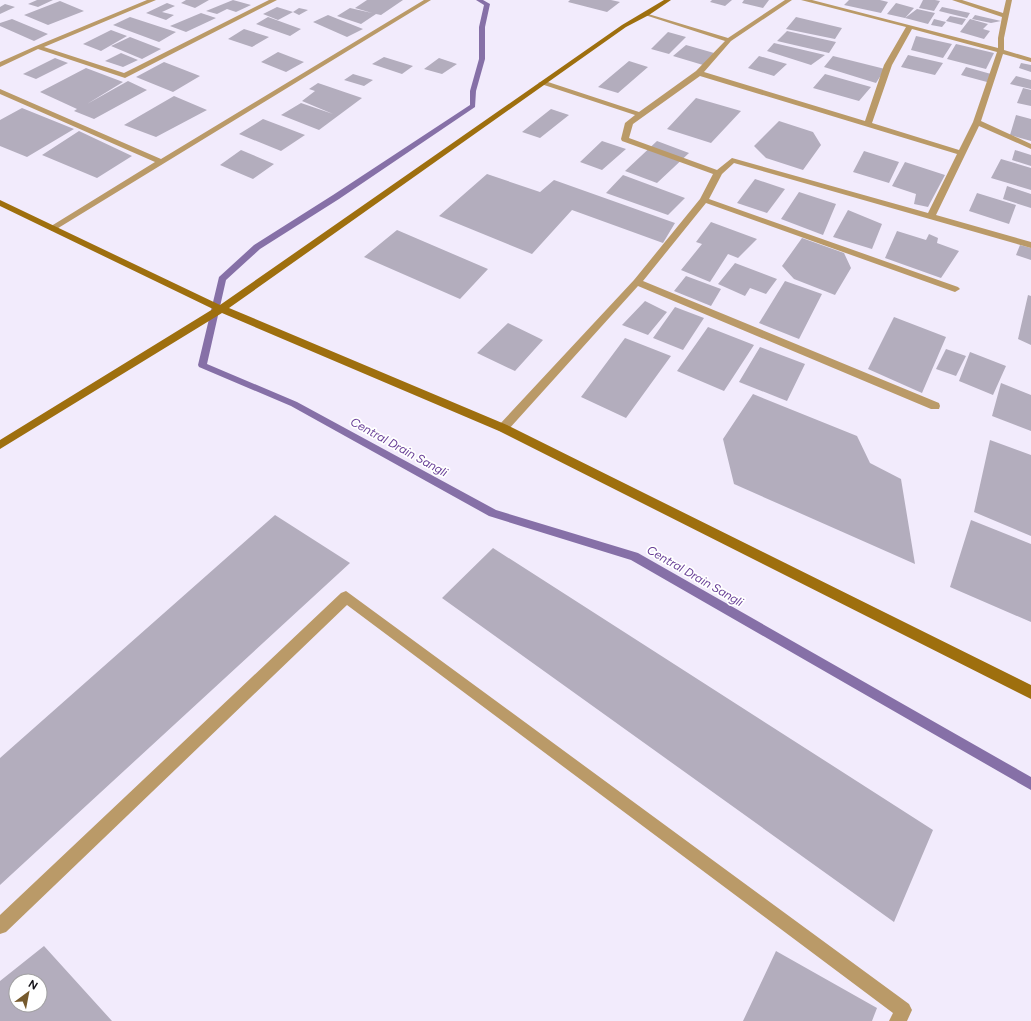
<svg xmlns="http://www.w3.org/2000/svg" width="1031" height="1021" font-family="Figtree,sans-serif">
	<rect width="100%" height="100%" fill="#f2ebfc"/>
	<g fill="none" stroke-linecap="round" stroke-linejoin="round">
		<path fill="#8670a7" fill-rule="evenodd" d="M476,0H483L490,4L485,27V59L476,91L475,107L339,199L260,249L226,280L207,364L297,402L496,510L638,553L1031,777V790L631,560L489,516L291,406L199,367L198,365L219,277L254,245L333,195L470,105V91L479,59V27L484,5Z"/>
	</g>
	<path fill="#b3adbd" fill-rule="evenodd" d="M37,0H53L38,7L28,4Z
		M186,0H209L195,8L181,3Z
		M233,0L251,5L236,12L227,9L217,14L206,11Z
		M367,0H403L381,15L376,14L361,24L337,16L350,8L372,13L355,8Z
		M570,0H611L620,2L607,12L568,2Z
		M712,0H732L725,6L710,2Z
		M744,0H769L763,8L742,3Z
		M849,0H880L888,2L881,13L844,5Z
		M923,0H935L940,1L934,11L919,8Z
		M60,1L84,11L48,25L24,15Z
		M167,3L175,6L162,12L174,15L166,20L146,13Z
		M896,3L914,8L905,18L887,14Z
		M5,4L15,7L0,14V7Z
		M277,7L293,12L278,20L263,14Z
		M942,7L970,13L967,18L939,11Z
		M299,8L308,10L299,15L293,12Z
		M917,9L935,13L928,24L905,18Z
		M201,13L216,18L186,32L170,26Z
		M328,15L363,29L347,37L313,22Z
		M975,15L1001,21L991,23L972,19Z
		M950,16L966,19L962,25L946,21Z
		M130,17L176,32L159,42L113,25Z
		M268,17L301,29L290,36L256,24Z
		M796,17L842,28L835,39L786,29Z
		M12,19L48,34L34,41L0,26V23Z
		M934,19L946,22L942,27L931,25Z
		M970,19L988,24L983,29L990,31L984,39L960,32Z
		M244,29L269,37L252,47L228,39Z
		M111,30L127,36L101,51L83,44Z
		M787,31L836,42L829,53L777,41Z
		M668,32L686,37L669,54L651,49Z
		M916,36L952,44L943,58L911,50Z
		M130,37L161,49L142,59L111,46Z
		M774,43L825,55L811,65L767,51Z
		M956,44L994,53L986,69L947,59Z
		M686,45L714,53L703,65L673,56Z
		M278,52L304,62L286,72L261,62Z
		M121,53L138,60L123,67L105,61Z
		M908,55L943,63L935,75L901,67Z
		M759,56L787,64L774,76L748,68Z
		M833,56L885,69L876,83L824,67Z
		M384,57L413,66L402,74L372,64Z
		M55,58L68,63L36,79L23,74Z
		M439,58L457,64L442,74L424,69Z
		M629,61L648,67L618,93L598,87Z
		M164,62L200,76L173,92L136,77Z
		M1021,63L1031,65V72L1019,68Z
		M966,67L991,74L987,82L961,75Z
		M86,68L123,82L87,104L128,81L147,90L94,119L74,111L77,109L40,92Z
		M353,74L373,80L364,86L344,80Z
		M825,74L871,87L859,101L813,88Z
		M1016,76L1031,80V89L1010,84Z
		M318,83L362,98L319,130L281,115L301,103L333,114L302,101L315,91L309,89Z
		M1023,88L1031,90V106L1017,103Z
		M174,96L207,110L156,137L124,125Z
		M696,98L741,111L711,143L667,129Z
		M22,108L74,129L27,157L0,146V120Z
		M551,109L569,115L540,138L522,132Z
		M1016,115L1031,119V141L1010,135Z
		M263,119L305,135L281,151L239,134Z
		M779,121L813,132L821,145L803,170L766,158L754,146Z
		M79,131L132,156L97,178L42,155Z
		M602,141L626,149L602,170L580,162Z
		M657,141L689,153L657,183L625,171Z
		M241,150L274,164L253,179L220,165Z
		M1015,150L1031,155V166L1012,160Z
		M864,151L899,162L889,183L853,172Z
		M1001,159L1031,168V190L991,178Z
		M905,162L945,175L928,207L914,204L916,194L892,186Z
		M487,174L540,192L554,180L675,223L663,243L572,210L532,254L439,216Z
		M623,175L685,198L668,215L606,193Z
		M755,179L785,189L767,213L737,203Z
		M1007,186L1031,194V208L1003,199Z
		M799,192L836,204L823,235L781,219Z
		M977,193L1016,205L1009,224L969,211Z
		M848,210L882,224L872,249L833,237Z
		M711,222L757,239L738,258L728,254L710,282L681,270L702,244L696,242Z
		M397,230L488,269L460,299L364,257Z
		M897,231L926,240L929,234L938,238L937,243L959,251L941,278L885,258Z
		M802,238L844,253L851,268L835,295L794,279L782,266Z
		M1020,245L1031,248V260L1016,255Z
		M735,263L777,279L766,294L750,288L745,296L718,284Z
		M686,276L721,289L711,306L674,291Z
		M785,281L822,294L799,339L759,323Z
		M1028,295L1031,296V345L1018,339Z
		M645,301L667,312L648,335L622,325Z
		M675,307L704,318L683,350L653,338Z
		M894,317L946,337L922,393L868,369Z
		M508,323L543,340L515,371L477,353Z
		M708,327L754,345L724,391L677,371Z
		M625,338L671,356L626,418L581,397Z
		M760,347L805,364L787,401L739,382Z
		M946,349L966,356L956,376L936,369Z
		M970,352L1006,366L993,395L959,381Z
		M1001,383L1031,395V431L992,416Z
		M753,394L857,436L870,463L901,479L915,564L734,484L723,439Z
		M990,440L1031,455V536L974,512Z
		M275,515L350,563L0,885V758Z
		M971,520L1031,544V622L950,587Z
		M493,548L933,830L894,922L442,598Z
		M44,946L112,1021H0V981ZM16,981H40V1005H16Z
		M776,951L877,1008L872,1021H743Z"/>
	<g fill="none" stroke-linecap="round" stroke-linejoin="round">
		<path fill="#ba9a68" fill-rule="evenodd" d="M147,0H156L44,47L124,73L269,0H277L125,78L38,49L0,67V62L36,46Z
			M424,0H431L55,230L52,231L48,228L155,162L0,94V89L161,159Z
			M785,0H792L731,41L704,72L865,121L884,65L906,27L801,0H812L998,48V38L1002,17L952,0H962L1003,13L1006,0H1012L1004,38V50L1031,58V62L1003,54L981,121L1031,144V149L979,126L936,215L1031,242V248L734,163L722,174L709,199L958,287L960,289L955,292L952,291L706,203L643,281L939,403L940,406L939,409H931L638,286L507,431H499L497,428L499,425L634,280L700,199L713,174L622,141L621,139L625,123L635,115L538,83L545,81L639,112L696,71L725,41L645,15V13L728,38ZM912,29L997,52L973,122L959,150L872,123L892,65ZM700,76L957,154L928,213L732,158L717,170L629,138L633,124Z
			M346,591L909,1004L912,1010L907,1021H889L893,1013L347,605L6,932L0,934V915L341,593Z"/>
		<path fill="#9e6f0e" fill-rule="evenodd" d="M664,0H671L649,15L626,27L229,308L507,425L1031,685V699L499,431L222,313L0,449V440L213,309L0,206V200L220,305L622,25Z"/>
	</g>
	<g text-anchor="middle" dominant-baseline="central" stroke-width="3.5" stroke-linejoin="round" paint-order="stroke">
		<g font-size="12" font-style="italic" fill="#683f97" stroke="#fff">
			<text transform="translate(399 447) rotate(29)">Central Drain Sangli</text>
			<text transform="translate(695 576) rotate(30)">Central Drain Sangli</text>
		</g>
	</g>
	<g transform="translate(28 993) rotate(32)"><circle r="19" fill="#ffffff" stroke="#a1a0a2"/>
	<path d="M0-3L7 15L0 10L-7 15Z" fill="#765a2d"/>
	<text y="-6" font-size="11" font-weight="bold" text-anchor="middle" fill="#131117">N</text>
	</g>
</svg>
